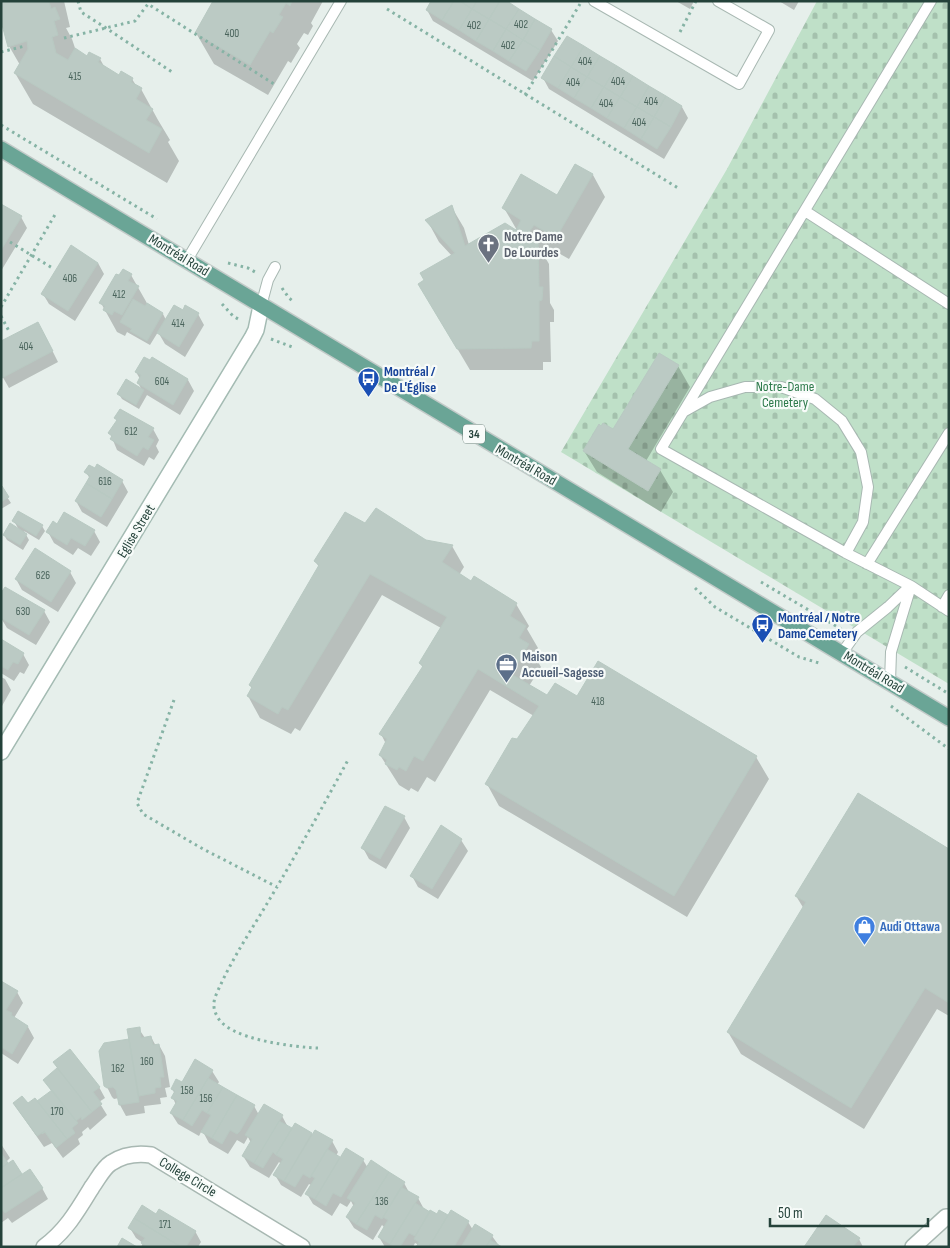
<svg xmlns="http://www.w3.org/2000/svg" width="950" height="1248" font-family="'Sofia Sans Condensed',sans-serif">
	<defs>
		<pattern id="cemetery-stones" width="16" height="16" patternUnits="userSpaceOnUse" patternTransform="scale(1.25)"><rect width="16" height="16" fill="#bfe0c8"/><path d="M2 7V4a2 2 0 0 1 4 0v3zM10 15v-3a2 2 0 0 1 4 0v3z" fill="#a4c1ad"/></pattern>
	</defs>
	<rect width="100%" height="100%" fill="#e6efeb"/>
	<path fill="url(#cemetery-stones)" d="M817,1H949V684L561,452L727,169Z"/>
	<path fill="#0003" d="M1,1H64L70,27L66,28L72,39L76,51L87,58L89,53L100,59L105,68L120,77L132,79L137,87L141,89L158,120L170,140L168,142L179,161L167,183L33,104L15,73L20,65L9,46Z
		M215,1H323L311,23L313,26L308,35L304,33L297,44L300,48L291,63L288,61L268,95L214,64L196,33Z
		M676,1H694L690,9Z
		M779,1H799L794,10Z
		M427,10L551,30L558,41L533,81L433,21Z
		M567,37L682,107L688,118L664,159L549,89L543,78Z
		M575,165L593,175L605,197L569,259L546,246L542,252L549,264L550,303L554,310V322H550L551,362H543V370H470L432,306L426,280L452,256L439,242L427,220L451,206L464,228L469,245L518,232L504,208L557,196Z
		M1,205L21,217L27,228L1,271Z
		M98,263L104,274L75,321L49,304L43,294Z
		M131,275L148,305L163,314L166,320L183,311L198,314L204,325L185,357L165,344L158,332L150,345L127,332L125,336L117,332L101,303Z
		M44,334L58,362L9,388L1,374V343Z
		M152,359L188,380L194,391L180,415L147,395L139,409L122,399L119,394L142,390L138,383L140,379L136,372Z
		M678,366L690,387L646,461L660,470L673,492L661,512L597,472L584,451L614,431Z
		M116,418L153,429L159,440L156,446L159,452L154,460L149,457L144,466L117,450L110,433L117,421Z
		M95,470L122,481L128,492L107,527L82,512L76,501L90,479L86,472Z
		M1,488L11,503L1,509Z
		M14,521L42,526L45,531L39,540L24,531L29,540L23,550L7,540L4,535L19,530Z
		M58,525L94,531L100,542L91,556L78,548L73,555L54,543L48,532Z
		M365,525L425,541L452,546L464,567L459,575L471,583L516,604L529,626L527,629L538,648L534,655L541,667L529,686L548,697L577,698L756,757L769,779L687,917L499,806L487,784L534,716L490,690L435,782L427,777L418,792L411,788L409,791L399,785L380,755L386,744L381,734L423,668L420,663L441,628L382,595L300,731L295,728L291,734L260,718L248,696L252,689L250,685L319,567L315,561Z
		M35,550L70,572L76,583L58,612L22,590L16,579Z
		M44,611L50,622L36,645L7,628L1,618Z
		M1,641L23,654L29,665L24,674L20,672L14,681L1,673Z
		M1,677L5,679L11,690L2,706Z
		M404,817L410,828L386,869L369,859L363,848Z
		M461,840L468,851L438,899L418,887L412,876Z
		M949,850V1016L937,1009L864,1129L741,1054L728,1032L804,909L796,896Z
		M1,983L17,992L23,1003L14,1018L28,1027L34,1038L18,1064L1,1053Z
		M139,1029L145,1038L151,1037L156,1046L159,1045L165,1056L170,1087L165,1088L167,1097L160,1098L161,1104L144,1106L145,1113L126,1116L120,1105L119,1098L114,1099L112,1097L106,1085Z
		M55,1063L99,1087L105,1098L99,1102L107,1115L90,1130L88,1127L82,1132L83,1135L78,1139L80,1144L63,1158L52,1143L44,1147L14,1104L28,1105L37,1103L52,1092L45,1080L58,1069Z
		M212,1071L219,1082L217,1085L254,1106L259,1115L282,1116L288,1127L293,1130L296,1125L313,1135L332,1141L338,1152L336,1156L341,1159L363,1160L368,1168L404,1183L410,1194L418,1198L424,1209L437,1216L440,1211L448,1217L468,1222L473,1230L492,1236L500,1247H417L419,1245L415,1243L413,1247H385L379,1237L385,1228L382,1225L373,1240L354,1228L347,1217L354,1207L351,1201L347,1207L340,1203L332,1216L313,1204L307,1194L311,1185L309,1184L301,1197L281,1185L275,1175L281,1164L279,1162L269,1178L250,1167L243,1156L251,1143L248,1137L244,1144L237,1140L228,1154L209,1143L202,1130L199,1136L178,1124L171,1113L176,1105L173,1098L175,1094L172,1089Z
		M1,1144L10,1158L6,1162L8,1165L13,1162L22,1176L42,1188L48,1199L12,1223L8,1218L1,1223Z
		M156,1215L195,1231L201,1242L198,1247H141L143,1243L136,1238L130,1228Z
		M859,1239L863,1247H805Z"/>
	<path fill="#bbcac4" stroke="#b8c9c2" d="M1,1H49L51,9L55,7L60,19L54,21L58,35L52,37L56,53L68,60L75,48L87,56L89,52L101,58L98,62L119,75L121,71L133,78L131,82L142,88L136,99L153,109L146,120L162,129L149,153L14,73L28,49L27,41L8,47L1,21Z
		M213,1H292L290,6L286,3L279,15L283,17L273,33L270,31L250,65L195,33Z
		M431,1H454L442,20L426,10Z
		M454,1H460L472,9L459,30L442,20Z
		M460,1H477L472,9Z
		M477,1H500L489,19L472,9Z
		M500,1H507L519,9L506,29L489,19Z
		M472,9L489,19L476,41L459,30Z
		M519,9L535,19L523,40L506,29Z
		M489,19L506,29L493,51L476,41Z
		M535,19L552,29L540,50L523,40Z
		M506,29L523,40L509,61L493,51Z
		M567,36L584,46L571,67L554,56Z
		M523,40L540,50L526,71L509,61Z
		M584,46L600,56L587,77L571,67Z
		M554,56L571,67L558,88L541,78Z
		M600,56L617,66L604,87L587,77Z
		M617,66L633,76L620,97L604,87Z
		M571,67L587,77L574,98L558,88Z
		M633,76L649,86L637,107L620,97Z
		M587,77L604,87L591,108L574,98Z
		M649,86L666,96L654,117L637,107Z
		M604,87L620,97L607,118L591,108Z
		M666,96L682,106L671,127L654,117Z
		M620,97L637,107L624,128L607,118Z
		M637,107L654,117L641,139L624,128Z
		M654,117L671,127L657,149L641,139Z
		M575,164L593,174L556,238L534,225L527,235L538,241L539,287H543L542,300L539,301V341H532L531,348L457,349L418,284L424,280L420,273L455,253L425,220L452,205L465,246L505,223L516,230L521,220L502,208L521,174L557,195Z
		M1,204L22,216L1,250Z
		M71,245L98,263L68,311L41,294Z
		M123,269L132,274L128,281L139,286L122,315L114,311L112,315L103,310L105,306L99,303L116,274L119,275Z
		M133,299L145,306L147,303L163,313L147,341L130,331L132,329L120,322Z
		M174,305L183,310L185,305L199,313L179,347L157,333Z
		M38,322L53,351L2,378L1,341Z
		M659,353L679,365L628,449L661,469L648,491L583,451L599,424L601,426L603,423L613,429Z
		M144,357L150,360L152,357L188,379L173,405L137,383L141,375L135,372Z
		M126,379L144,390L136,405L117,394Z
		M120,409L154,428L148,437L154,440L148,450L143,447L137,456L110,439L112,436L108,433L117,420L114,418Z
		M97,464L123,480L112,499L86,483L90,476L84,472L89,465L95,468Z
		M86,483L112,499L101,517L75,501Z
		M2,486L9,497L1,502V487Z
		M376,508L426,540L453,545L442,562L471,581L474,576L517,603L510,616L526,626L519,638L529,644L511,674L547,695L555,683L577,696L598,661L757,756L674,896L485,784L512,738L517,739L539,706L478,669L423,761L414,756L406,771L399,767L397,770L385,764L387,760L379,755L387,739L379,734L423,666L419,663L447,617L370,574L288,710L282,707L278,714L247,696L252,687L249,685L319,565L314,561L345,512L365,523Z
		M18,511L43,525L36,536L12,521Z
		M64,512L95,530L85,546L71,538L67,545L46,532L53,521L57,524Z
		M10,523L27,534L20,545L3,535Z
		M35,548L71,571L51,602L15,579Z
		M5,587L45,610L29,635L1,618V593Z
		M1,639L24,653L18,664L13,662L8,670L1,666Z
		M858,793L949,849V1003L925,988L851,1108L727,1032L806,902L795,896Z
		M385,806L405,816L380,859L361,848Z
		M441,825L462,839L432,889L410,876Z
		M1,981L18,991L6,1010L12,1013L11,1015L28,1026L12,1054L1,1047Z
		M140,1027L141,1038L151,1036L153,1045L159,1044L164,1077H160L161,1087L155,1088V1093L139,1096L127,1029Z
		M129,1039L139,1102L119,1105L116,1090L113,1087L107,1088L104,1086L99,1051L104,1043Z
		M70,1049L100,1087L93,1092L102,1104L92,1112L53,1062Z
		M195,1059L213,1070L183,1120L170,1113L177,1101L171,1098L175,1091L171,1089L176,1079L182,1082Z
		M57,1068L92,1112L82,1120L81,1117L76,1121L43,1080Z
		M208,1078L223,1087L207,1113L202,1110L192,1126L183,1120Z
		M223,1087L237,1095L212,1138L201,1132L211,1115L207,1113Z
		M52,1090L78,1123L72,1128L75,1133L67,1139L37,1101Z
		M237,1095L255,1105L240,1131L237,1134L230,1130L222,1144L212,1138Z
		M22,1096L28,1103L35,1098L67,1139L56,1148L45,1132L42,1134L45,1131L37,1136L13,1103Z
		M264,1104L283,1115L254,1163L242,1156L252,1139L245,1135Z
		M279,1121L292,1128L276,1155L273,1152L263,1168L254,1163Z
		M295,1123L312,1133L284,1181L273,1175L283,1159L276,1155Z
		M315,1130L333,1140L310,1178L303,1174L295,1187L284,1181Z
		M346,1148L364,1159L341,1197L333,1193L326,1206L315,1199Z
		M327,1149L340,1157L315,1199L305,1194L315,1178L311,1176Z
		M1,1153L8,1163L1,1168Z
		M13,1160L22,1174L1,1188V1168Z
		M371,1160L389,1172L356,1224L346,1217L355,1203L347,1198Z
		M30,1169L43,1188L5,1213L1,1208V1188Z
		M389,1172L405,1182L382,1219L375,1215L367,1230L356,1224Z
		M401,1187L419,1197L390,1244L378,1237L388,1220L383,1217Z
		M415,1203L430,1212L415,1236L409,1233L400,1247H394L390,1244Z
		M142,1205L156,1214L159,1209L196,1231L186,1247H181L134,1218Z
		M430,1210L437,1214L439,1210L448,1215L429,1247H416L419,1242L414,1239Z
		M451,1210L469,1221L454,1247H429Z
		M826,1215L860,1238L853,1247H804Z
		M134,1218L181,1247H148L141,1243L145,1238L128,1228Z
		M475,1224L493,1235L486,1247H461Z
		M122,1238L137,1247H117Z
		M490,1240L502,1247H486Z"/>
	<g fill="none" stroke-linecap="round" stroke-linejoin="round">
		<defs>
			<path id="lane" d="M594,1L739,84L769,30L718,1
				M931,1L661,449L846,553L911,586L949,611
				M805,211L949,304
				M187,260L341,1
				M261,306L268,280L275,267
				M685,411L710,397L745,387H781L815,399L842,421L861,452L868,487L863,522L846,553
				M867,564L949,433
				M942,607L949,595
				M842,653L857,632L888,607L910,586
				M890,682L891,652L911,586"/>
			<path id="street" d="M44,1247C66,1231 78,1210 92,1187C98,1179 103,1168 111,1163C123,1155 137,1153 151,1155L302,1247
				M913,1247L946,1217H949"/>
			<path id="secondary" d="M1,752L252,338L256,330L261,306"/>
			<path id="primary" d="M1,149L949,718"/>
		</defs>
		<use href="#lane" stroke="#a8b8b2" stroke-width="12"/>
		<use href="#street" stroke="#a8b8b2" stroke-width="18"/>
		<use href="#secondary" stroke="#a4bbb3" stroke-width="18"/>
		<use href="#primary" stroke="#c2cac8" stroke-width="18"/>
		<path stroke="#86b3a5" stroke-width="3" stroke-dasharray="2.5 4" stroke-linecap="butt" d="M78,1L81,12L106,28L172,72
			M387,9L678,188
			M680,32L696,1
			M64,38L135,21L148,4L274,84
			M1,52L25,46
			M525,95L580,4
			M1,125L157,219
			M10,242L54,269
			M228,263L248,268L255,272
			M282,288L289,298L294,302
			M222,304L233,316L240,320
			M1,307L56,213
			M1,316L10,333
			M271,339L295,348
			M761,582L841,629
			M695,588L715,607L799,657L819,663
			M905,667L949,694
			M174,700L137,803L143,814L203,849L277,887
			M891,706L949,749
			M318,1048C295,1047 228,1040 217,1016C213,1009 213,1002 216,995C230,962 250,932 268,902C296,855 322,808 348,760"/>
		<use href="#lane" stroke="#fff" stroke-width="10"/>
		<use href="#street" stroke="#fff" stroke-width="15"/>
		<use href="#secondary" stroke="#fff" stroke-width="15"/>
		<use href="#primary" stroke="#6aa596" stroke-width="15"/>
	</g>
	<defs>
		<symbol id="church-pin" viewBox="-11 -11 22 30"><path d="M0 17L-7.5 6A9.5 9.5 0 1 1 7.5 6Z" fill="#6b7280" stroke="#f7fbf9"/><path d="M-1.2-6h2.4v3.5h3.3v2.4h-3.3V6h-2.4V-.1h-3.3v-2.4h3.3Z" fill="#fff"/></symbol>
		<symbol id="bus-pin" viewBox="-11 -11 22 30"><path d="M0 17L-7.5 6A9.5 9.5 0 1 1 7.5 6Z" fill="#1a4fb4" stroke="#f7fbf9"/><path d="M-5-6H5V4H4V6H2V4H-2V6H-4V4H-5ZM-3.5-4V0h7V-4ZM-3.5 1.2v1.5H-2V1.2ZM2 1.2v1.5H3.5V1.2Z" fill="#fff"/></symbol>
		<symbol id="office-pin" viewBox="-11 -11 22 30"><path d="M0 17L-7.5 6A9.5 9.5 0 1 1 7.5 6Z" fill="#5c6f8a" stroke="#f7fbf9"/><path d="M-6-3h4V-5.5h4V-3h4V5H-6ZM-1-4.5V-3h2v-1.5ZM-6 0V1H6V0Z" fill="#fff"/></symbol>
		<symbol id="shop-pin" viewBox="-11 -11 22 30"><path d="M0 17L-7.5 6A9.5 9.5 0 1 1 7.5 6Z" fill="#3f7fe0" stroke="#f7fbf9"/><path d="M-5-2.5h2.3a2.7 3.5 0 0 1 5.4 0H5L5.5 6h-11ZM-1.5-2.5h3a1.5 2.3 0 0 0-3 0Z" fill="#fff"/></symbol>
	</defs>
	<g fill-rule="evenodd">
		<use href="#church-pin" x="476" y="232" width="25" height="34"/>
		<use href="#bus-pin" x="356" y="366" width="25" height="34"/>
		<use href="#bus-pin" x="750" y="612" width="25" height="34"/>
		<use href="#office-pin" x="494" y="652" width="25" height="34"/>
		<use href="#shop-pin" x="852" y="914" width="25" height="34"/>
	</g>
	<g text-anchor="middle" dominant-baseline="central" stroke-width="4.5" stroke-linejoin="round" paint-order="stroke">
		<g font-size="11" fill="#4a645c">
			<text x="521" y="24">402</text>
			<text x="474" y="25">402</text>
			<text x="232" y="33">400</text>
			<text x="508" y="45">402</text>
			<text x="585" y="61">404</text>
			<text x="75" y="76">415</text>
			<text x="618" y="81">404</text>
			<text x="573" y="82">404</text>
			<text x="651" y="101">404</text>
			<text x="606" y="103">404</text>
			<text x="639" y="122">404</text>
			<text x="70" y="278">406</text>
			<text x="119" y="294">412</text>
			<text x="178" y="323">414</text>
			<text x="26" y="346">404</text>
			<text x="162" y="381">604</text>
			<text x="131" y="431">612</text>
			<text x="105" y="481">616</text>
			<text x="43" y="575">626</text>
			<text x="23" y="611">630</text>
			<text x="598" y="701">418</text>
			<text x="147" y="1061">160</text>
			<text x="118" y="1068">162</text>
			<text x="187" y="1090">158</text>
			<text x="206" y="1098">156</text>
			<text x="57" y="1111">170</text>
			<text x="382" y="1201">136</text>
			<text x="165" y="1224">171</text>
		</g>
		<rect fill="#f7fbf9" stroke="#637a73" stroke-width="1" x="463" y="424.5" width="22" height="19" rx="4"/>
		<g font-size="12" font-weight="bold" fill="#24423a">
			<text x="474" y="434">34</text>
		</g>
		<g font-size="14" font-weight="bold" fill="#5b616d" stroke="#f7fbf9" text-anchor="start">
			<text x="504" y="236">Notre Dame<tspan x="504" dy="16">De Lourdes</tspan></text>
		</g>
		<g font-size="14" fill="#24423a" stroke="#f7fbf9">
			<text transform="translate(179 255) rotate(31)">Montréal Road</text>
			<text transform="translate(526 465) rotate(30)">Montréal Road</text>
			<text transform="translate(136 531) rotate(-59)">Eglise Street</text>
			<text transform="translate(874 672) rotate(31)">Montréal Road</text>
			<text transform="translate(188 1177) rotate(31)">College Circle</text>
		</g>
		<g font-size="14" font-weight="bold" fill="#164399" stroke="#f7fbf9" text-anchor="start">
			<text x="384" y="371">Montréal /<tspan x="384" dy="16">De L'Église</tspan></text>
			<text x="778" y="617">Montréal / Notre<tspan x="778" dy="16">Dame Cemetery</tspan></text>
		</g>
		<g font-size="14" fill="#2d7a4b" stroke="#f7fbf9">
			<text x="785" y="386">Notre-Dame<tspan x="785" dy="16">Cemetery</tspan></text>
		</g>
		<g font-size="14" font-weight="bold" fill="#4e5e75" stroke="#f7fbf9" text-anchor="start">
			<text x="522" y="656">Maison<tspan x="522" dy="16">Accueil-Sagesse</tspan></text>
		</g>
		<g font-size="14" font-weight="bold" fill="#366cbe" stroke="#f7fbf9" text-anchor="start">
			<text x="880" y="926">Audi Ottawa</text>
		</g>
	</g>
	<rect width="950" height="1248" fill="none" stroke="#24423a" stroke-width="5"/>
	<path d="M770 1218v8h158v-8" fill="none" stroke="#24423a" stroke-width="2.5"/>
	<text x="778" y="1218" font-size="15" fill="#24423a" stroke="#f7fbf9" stroke-width="4" paint-order="stroke">50 m</text>
</svg>
